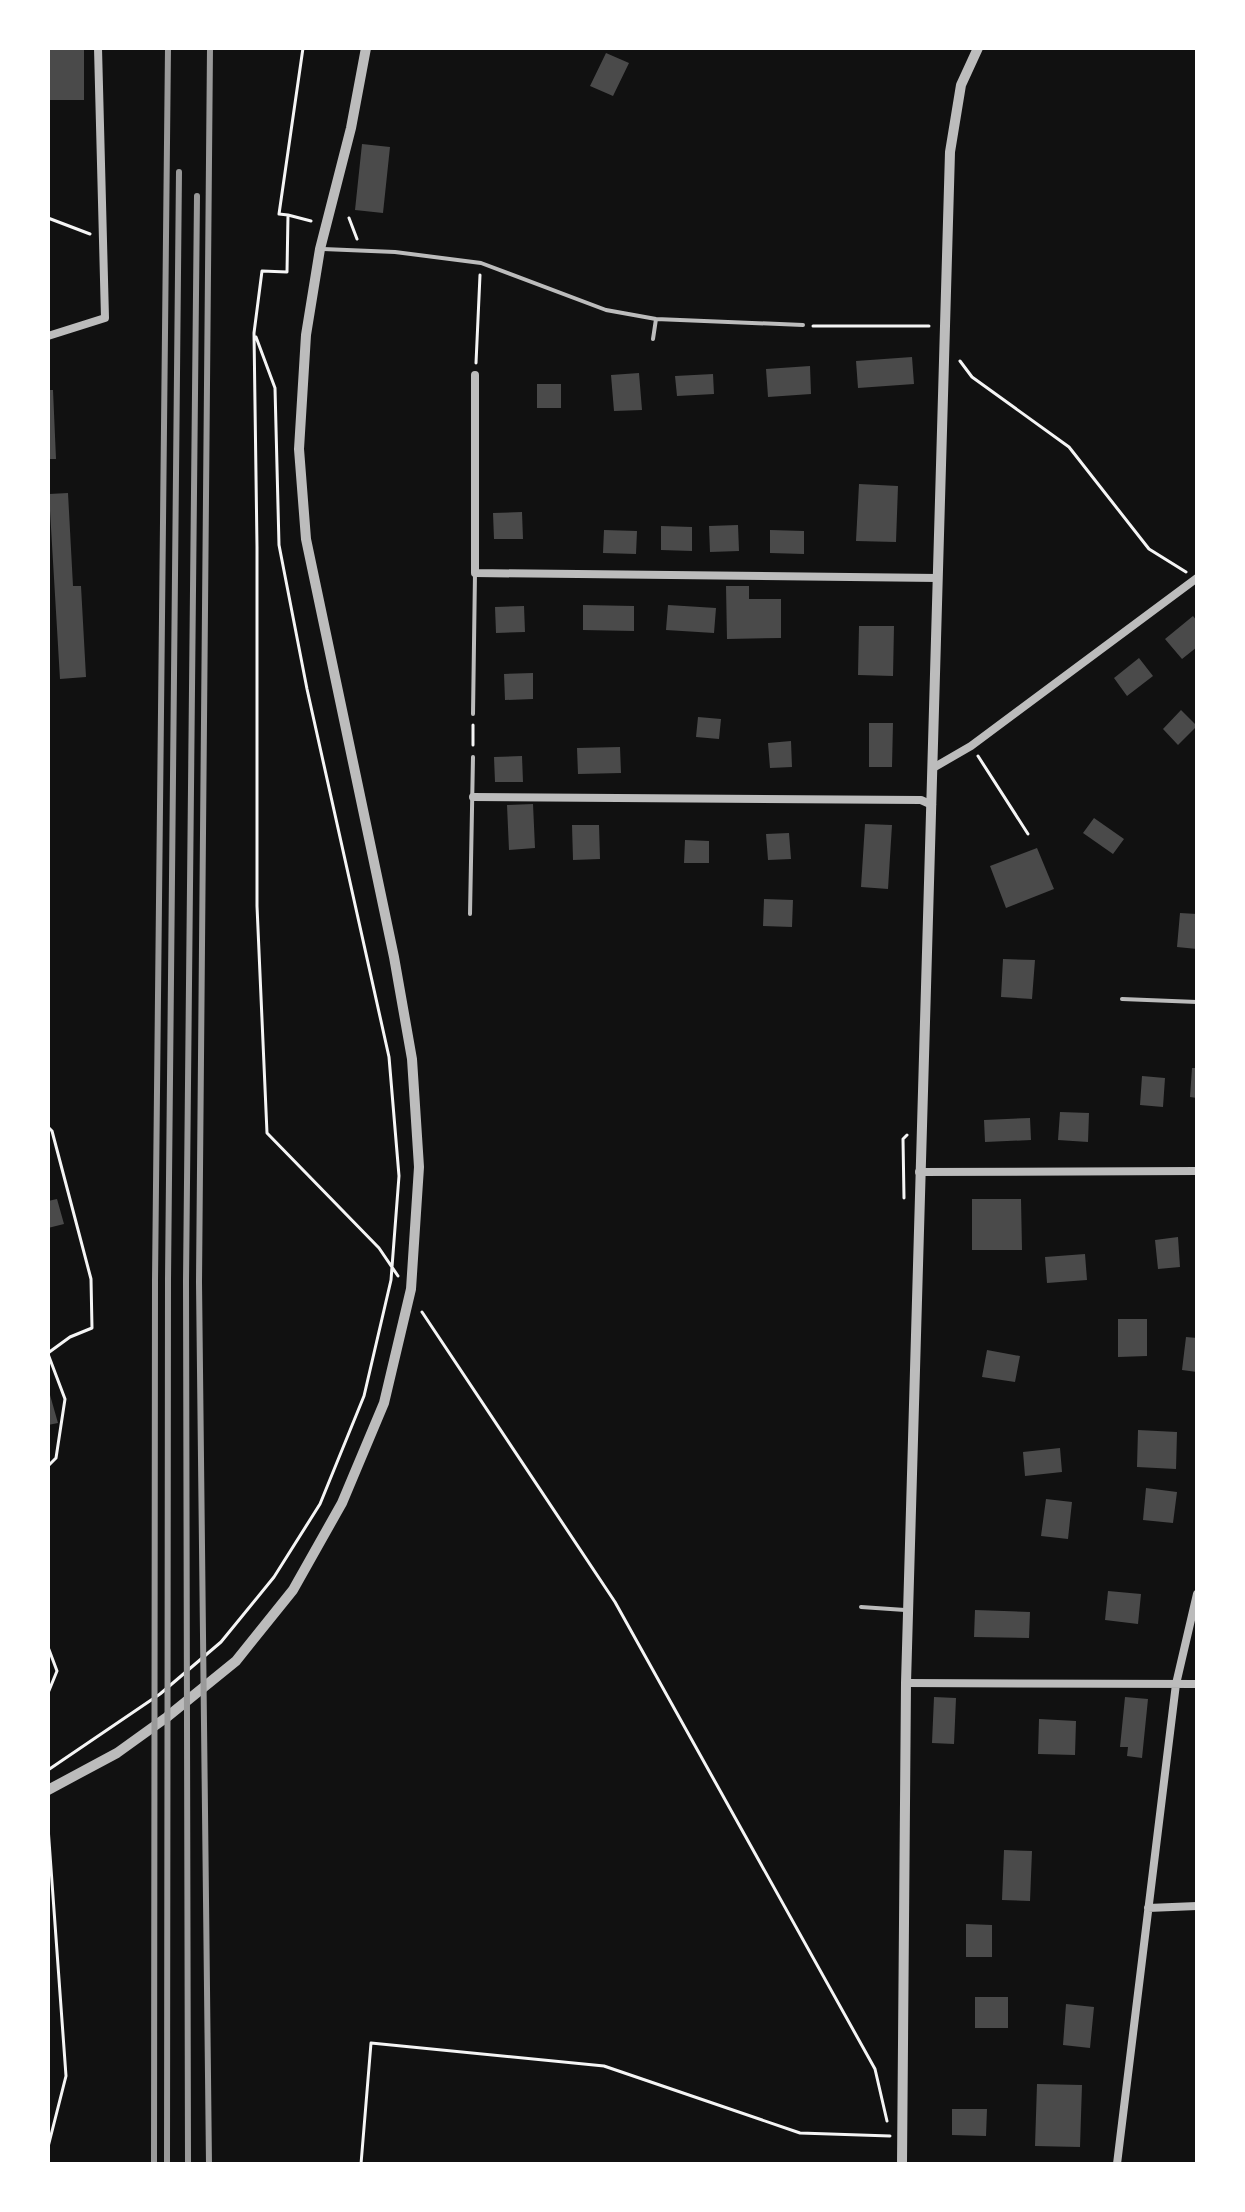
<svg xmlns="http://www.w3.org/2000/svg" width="1245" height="2212" font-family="'Noto Serif',serif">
	<rect width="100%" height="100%" fill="#111"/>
	<path fill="#4a4a4a" d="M48,48H84V100H48Z
		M606,53L629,63L613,96L590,86Z
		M362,144L390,147L383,213L355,210Z
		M912,357L914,384L858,388L856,361Z
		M810,366L811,394L768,397L766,369Z
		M639,373L642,410L614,411L611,375Z
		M713,374L714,394L677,396L675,376Z
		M537,384H561V408H537Z
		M48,390H53L56,459H48Z
		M859,484L898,486L896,542L856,541Z
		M68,493L73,586H81L86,677L60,679L49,494Z
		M522,512L523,539H494L493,513Z
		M738,525L739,551L710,552L709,526Z
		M661,526L692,527V551L661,550Z
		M604,530L637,531L636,554L603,553Z
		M770,530L804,531V554L770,553Z
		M726,586H749V599H781V638L727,639Z
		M583,605L634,606V631L583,630Z
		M668,605L716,608L714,633L666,630Z
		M524,606L525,632L496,633L495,607Z
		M1193,616L1197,621V647L1182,659L1165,639Z
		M859,626H894L893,676L858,675Z
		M1139,658L1153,676L1127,696L1114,678Z
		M533,673V699L505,700L504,674Z
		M1181,710L1197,726L1178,745L1163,729Z
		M698,717L721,719L719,739L696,737Z
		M869,723H893L892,767H869Z
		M791,741L792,767L770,768L768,743Z
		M620,747L621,773L578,774L577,748Z
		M522,756L523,782H495L494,757Z
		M533,804L535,848L509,850L507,805Z
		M1094,818L1124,839L1113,854L1083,833Z
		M865,824L892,825L888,889L861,887Z
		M572,825H599L600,859L573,860Z
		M789,833L791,859L768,860L766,834Z
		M685,840L709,841V863H684Z
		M1037,848L1054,889L1006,908L990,866Z
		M764,899L793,900L792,927L763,926Z
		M1180,913L1197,914V949L1177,947Z
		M1003,959L1035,960L1032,999L1001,997Z
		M1192,1068H1197V1098L1190,1097Z
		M1142,1076L1165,1078L1163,1107L1140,1105Z
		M1060,1112L1089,1113L1088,1142L1058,1140Z
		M1030,1118L1031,1140L985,1142L984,1120Z
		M57,1199L64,1224L48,1228V1201Z
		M972,1199H1021L1022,1250H972Z
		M1178,1237L1180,1267L1158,1269L1155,1240Z
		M1085,1254L1087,1280L1047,1283L1045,1257Z
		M1118,1319H1147V1356L1118,1357Z
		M1186,1337L1197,1338V1372L1182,1370Z
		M987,1350L1020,1356L1015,1382L982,1377Z
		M48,1388L58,1423L48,1425Z
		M1138,1430L1177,1432L1176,1469L1137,1467Z
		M1060,1448L1062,1472L1025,1476L1023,1452Z
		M1146,1488L1177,1492L1173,1523L1143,1520Z
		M1046,1499L1072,1502L1068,1539L1041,1536Z
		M1108,1591L1141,1594L1138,1624L1105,1620Z
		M975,1610L1030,1612L1029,1638L974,1637Z
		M934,1697L956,1698L954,1744L932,1743Z
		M1125,1697L1148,1699L1142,1758L1127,1756L1128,1747H1120Z
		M1039,1719L1076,1721L1075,1755L1038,1754Z
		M1004,1850L1032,1851L1030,1901L1002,1900Z
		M966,1924L992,1925V1957H966Z
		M975,1997H1008V2028H975Z
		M1066,2004L1094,2007L1090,2048L1063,2045Z
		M1037,2084L1082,2085L1080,2147L1035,2146Z
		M952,2109H987L986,2136L952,2135Z"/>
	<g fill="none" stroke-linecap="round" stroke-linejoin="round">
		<path stroke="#f5f5f5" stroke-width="3" d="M303,48L279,214L288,215L287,272L262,271L254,333L257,547V906L267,1133L379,1248L398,1276
			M288,215L311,221
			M48,218L90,234
			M349,218L357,239
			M813,326H929
			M960,361L972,377L1069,447L1149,549L1186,572
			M476,363L480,275
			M473,745V725
			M978,756L1028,834
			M48,1127L52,1131L91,1279L92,1328L70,1337L48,1353
			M904,1198L903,1139L907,1135
			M422,1312L615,1602L875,2069L887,2121
			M48,1354L65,1399L56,1458L48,1466
			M48,1647L57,1671L48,1693
			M48,1770L160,1694L221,1642L274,1577L320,1504L364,1396L391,1280L399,1176L389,1057L307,689L279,545L275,388L256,337
			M48,1827L66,2076L48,2147
			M361,2164L371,2043L604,2066L800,2133L890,2136"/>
		<path stroke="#bcbcbc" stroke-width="4" d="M323,249L395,252L481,263L606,310L656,319L803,325
			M653,339L656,319
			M473,714L475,573
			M470,914L473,757
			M1122,999L1197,1002
			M861,1607L905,1610"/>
		<path stroke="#bcbcbc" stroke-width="8" d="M48,336L105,318L98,48
			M475,375V573L938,578
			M933,768L971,746L1197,578
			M473,797L921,800L932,805
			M919,1172L1197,1171
			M906,1683L1197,1684
			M1148,1908L1197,1906
			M1117,2164L1176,1684L1197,1594"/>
		<path stroke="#bcbcbc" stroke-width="10" d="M48,1790L117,1753L167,1717L236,1661L293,1590L342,1503L384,1403L411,1289L419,1167L412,1059L394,957L306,539L299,449L306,335L320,249L351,128L366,48
			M902,2164L906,1683L950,152L961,85L978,48"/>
		<path stroke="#9a9a9a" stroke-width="6" d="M154,2164L155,1281L168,48
			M167,2164L168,1280L179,172
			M188,2164L186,1281L197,196
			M209,2164L199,1282L210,48"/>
	</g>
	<rect width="1245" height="2212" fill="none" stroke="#ffffff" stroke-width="100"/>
</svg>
